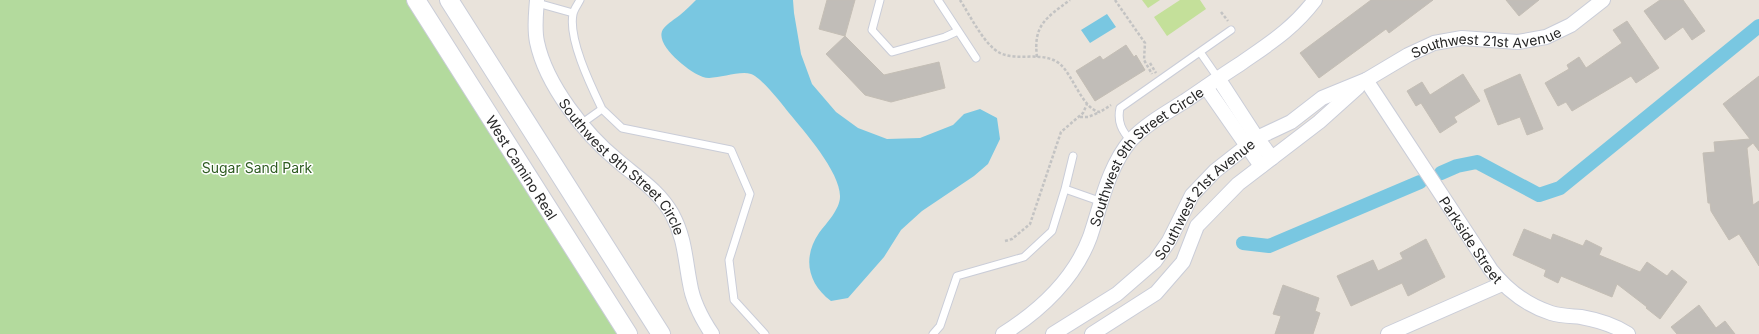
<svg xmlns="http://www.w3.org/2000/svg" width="1759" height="334" font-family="Inter,sans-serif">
	<rect width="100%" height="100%" fill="#e9e3db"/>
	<path fill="#b3da9d" d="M0,0H410L617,334H0Z"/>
	<path fill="#c4e09a" d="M1142,0H1160L1148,8Z
		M1180,0H1200L1206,9L1167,36L1154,17Z"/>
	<path fill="#79c7e1" d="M696,0H793L794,13L801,54L812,84L836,112L858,128L887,139L920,138L953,125L964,114L980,109L997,118L1000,139L988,164L974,176L922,211L901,230L884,257L848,298L831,301C808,284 802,258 819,233C826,224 840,209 840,197C841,173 804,131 789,113C782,104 761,77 751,74C738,70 714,81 703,77C690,73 651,43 664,28C668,23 675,19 680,15C686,10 691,5 696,0Z
		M1107,14L1116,27L1090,43L1081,30Z"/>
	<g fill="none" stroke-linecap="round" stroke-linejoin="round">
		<path stroke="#79c7e1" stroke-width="14" d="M1441,173L1457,166L1477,162L1539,195L1560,188L1759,26
			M1243,243L1269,246L1420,182"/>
	</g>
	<path fill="#c1bdb8" stroke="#c4beb5" d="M827,0H855L845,36L819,29Z
		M1371,0H1433L1389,33L1386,29L1319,78L1300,53Z
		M1506,0H1539L1519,16Z
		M1660,0H1683L1705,31L1692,40L1683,27L1665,40L1644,11Z
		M1627,21L1659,68L1636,83L1631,76L1572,111L1566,102L1558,106L1545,83L1569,69L1567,65L1579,57L1586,68L1622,43L1613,30Z
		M845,36L884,75L939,62L945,88L891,102L865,95L826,54Z
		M1126,45L1134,57L1136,55L1145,70L1095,101L1076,71L1100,56L1103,60Z
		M1463,74L1480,101L1454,117L1457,122L1440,133L1421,103L1416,106L1407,91L1422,82L1430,95Z
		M1520,74L1543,129L1527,135L1520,117L1498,125L1484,90Z
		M1759,76V151L1753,143L1747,148L1753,205L1759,201V266L1739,234L1729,240L1711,211L1710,203H1708L1703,153L1715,152L1714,142L1750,139L1723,104Z
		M1524,229L1551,240L1553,234L1583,246L1586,240L1602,248L1599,255L1640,272L1647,262L1667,276L1672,270L1687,282L1660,319L1646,308L1647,307L1617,284L1612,297L1561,276L1558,283L1544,276L1546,270L1513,255Z
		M1426,239L1445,277L1408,296L1402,283L1351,306L1337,276L1373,260L1378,271L1403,259L1400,253Z
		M1283,285L1319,298L1315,311L1320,313L1313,334H1275L1281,316L1273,314Z
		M1699,305L1716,328L1725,321L1735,334H1677L1671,327Z"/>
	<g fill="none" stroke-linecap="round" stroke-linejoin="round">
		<defs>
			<path id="service" d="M580,0C578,4 574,9 573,14C568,39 591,86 602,109
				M880,0L872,30L892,52L945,37L958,31
				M938,0L976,58
				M537,3L573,13
				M1200,52L1218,78
				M581,124L602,109L622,128L731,150L750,194L729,260L734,300L765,334
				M1131,141C1122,131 1117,122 1120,108L1231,30
				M1073,156L1065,189L1102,202
				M933,334L940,326L957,276L1024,257L1052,231L1065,189"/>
			<g id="minor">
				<path id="s1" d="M537,0C536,14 534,28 537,42C546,85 585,134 618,161C638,178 659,191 672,214C685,238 685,259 690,284C693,303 702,319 712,334"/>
				<path d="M1218,78L1257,138L1272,158"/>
				<path id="s2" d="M1366,80L1491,270C1507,290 1526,305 1551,313C1561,316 1571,316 1581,317C1598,320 1614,325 1628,334"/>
				<path d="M1206,87L1261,166"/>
				<path id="s3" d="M1003,334C1041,310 1074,280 1090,237C1101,205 1108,167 1131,140C1146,124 1166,113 1185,101C1203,89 1221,76 1240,64C1270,43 1292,30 1315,0"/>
				<path id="s4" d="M1053,334L1117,294L1155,261L1169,241L1192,195L1215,171L1257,138L1291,122L1322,98L1366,80L1408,55L1434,43L1462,38L1518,42L1546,37L1571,25L1603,0"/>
				<path d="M1092,334L1156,293L1183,262L1197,226L1238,184L1319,122L1358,87"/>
				<path d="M1388,334L1502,284"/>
			</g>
			<g id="tertiary">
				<path id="s5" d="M416,0L628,334"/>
				<path d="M449,0L661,334"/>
			</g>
		</defs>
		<use href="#service" stroke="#cacdd8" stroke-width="9"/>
		<use href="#minor" stroke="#cacdd8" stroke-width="16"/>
		<use href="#tertiary" stroke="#cacdd8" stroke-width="20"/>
		<path stroke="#c3c3c3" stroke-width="2.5" stroke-dasharray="3 2" stroke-linecap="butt" d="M960,0C970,15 984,45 1000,53C1019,62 1042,50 1060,64C1073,75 1083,110 1100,112L1111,105
			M1115,0L1145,43L1144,60L1152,74
			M1221,12L1228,21
			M1037,57C1033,25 1046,18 1070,0
			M1150,63L1156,73
			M1080,117H1088L1100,112
			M1005,241L1012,239L1030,224L1061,132L1083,113L1087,104"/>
		<use href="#service" stroke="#fff" stroke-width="7"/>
		<use href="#minor" stroke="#fff" stroke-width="14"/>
		<use href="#tertiary" stroke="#fff" stroke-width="18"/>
	</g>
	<g text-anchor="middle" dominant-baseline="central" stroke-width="3" stroke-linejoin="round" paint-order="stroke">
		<g font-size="14" fill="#282828" stroke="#fff">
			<text stroke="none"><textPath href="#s4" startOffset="542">Southwest 21st Avenue</textPath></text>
			<text stroke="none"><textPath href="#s3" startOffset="235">Southwest 9th Street Circle</textPath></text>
			<text stroke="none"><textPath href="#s5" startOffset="198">West Camino Real</textPath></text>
			<text stroke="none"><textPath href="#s1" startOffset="196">Southwest 9th Street Circle</textPath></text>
			<text stroke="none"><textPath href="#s4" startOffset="206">Southwest 21st Avenue</textPath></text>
			<text stroke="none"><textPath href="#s2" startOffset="191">Parkside Street</textPath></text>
		</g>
		<g font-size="14" fill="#2e5c21" stroke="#fff">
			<text x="257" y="167">Sugar Sand Park</text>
		</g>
	</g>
</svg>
